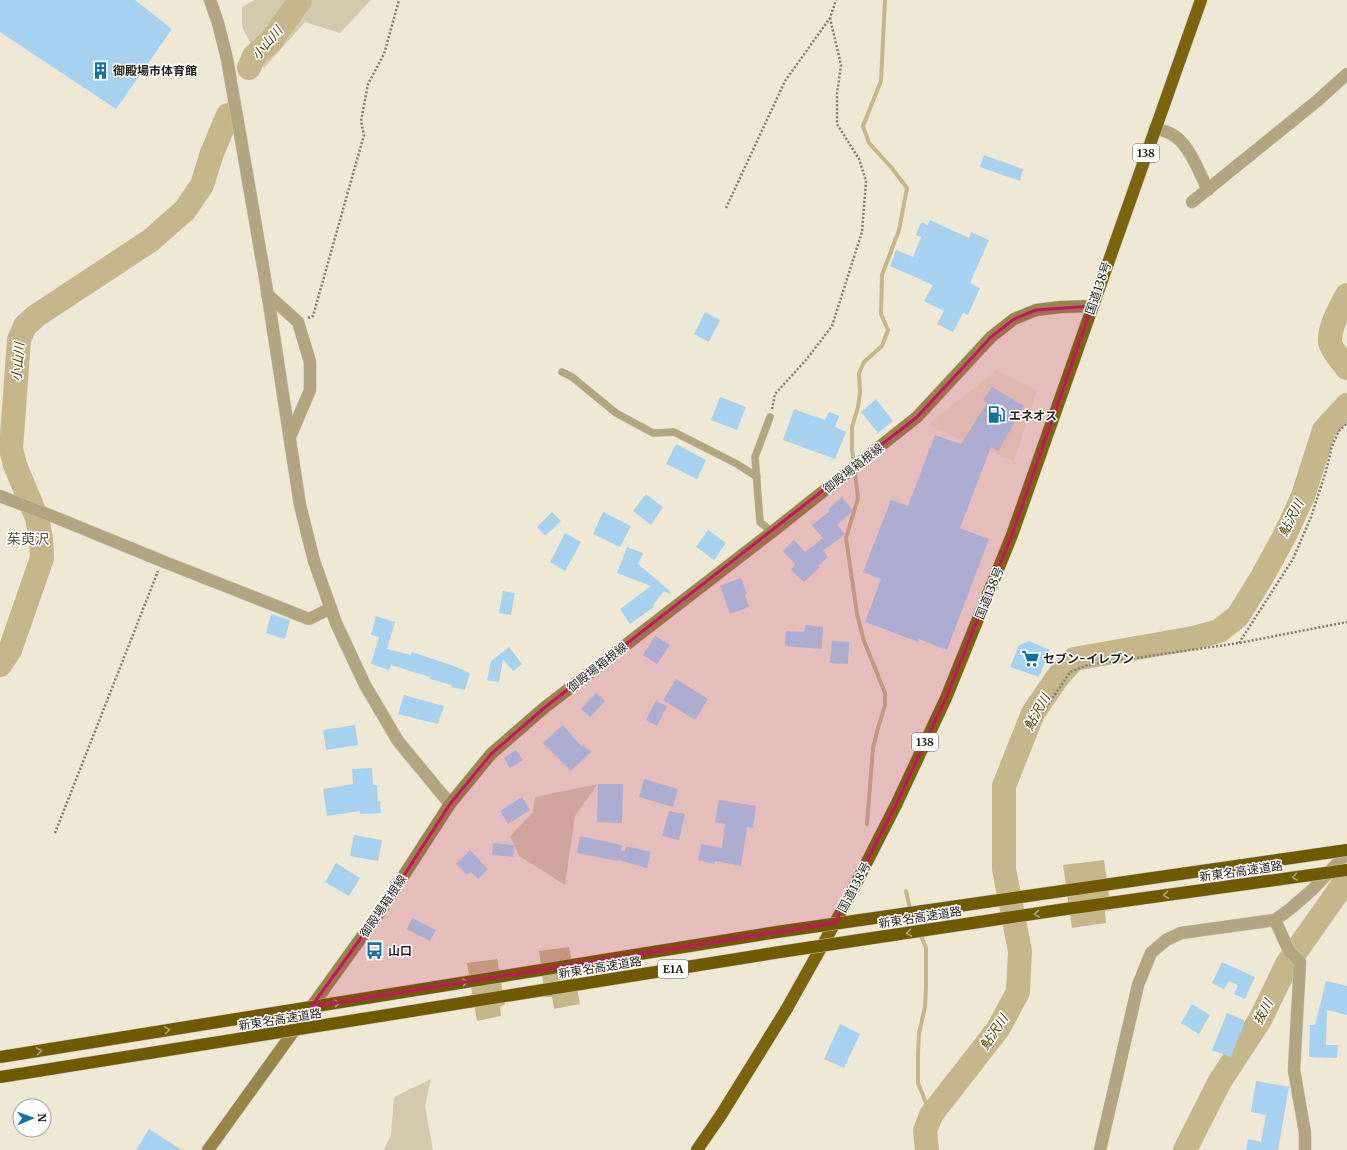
<svg xmlns="http://www.w3.org/2000/svg" width="1347" height="1150" font-family="Merriweather,'Noto Sans JP',serif">
	<rect width="100%" height="100%" fill="#eee8d4"/>
	<path fill="#e7dfc3" d="M997,370L1037,390L1014,461L927,425Z"/>
	<path fill="#d2c9ae" d="M255,0H371L340,33L305,22L264,68L242,27V7Z
		M598,784L575,816L565,885L519,856L510,836L533,812L535,797Z
		M431,1079L425,1106L433,1150H384L391,1135L394,1097Z"/>
	<path fill="#c5b78b" d="M1104,860L1111,910L1105,911L1106,923L1072,928L1063,865Z
		M569,947L580,1004L554,1009L552,997H545L539,951Z
		M497,959L505,1004L500,1007L501,1016L477,1021L467,963Z"/>
	<g fill="none" stroke-linecap="round" stroke-linejoin="round">
		<path stroke="#c5b78b" stroke-width="4" d="M867,824L873,748L878,728L885,705V693L864,641L857,614L846,538L858,498L852,449V427L858,407L860,392L859,373L864,362L882,346L888,330L881,314L882,275L899,230L907,188L891,167L869,143L863,126L881,81L885,0
			M906,891L910,909L926,948V987L925,1007L919,1033L918,1055V1083L931,1115"/>
		<path stroke="#c5b78b" stroke-width="24" d="M249,68L254,56L271,41L300,0
			M1347,295C1340,308 1329,327 1330,342C1331,349 1342,362 1347,368
			M0,665L10,650L42,558L41,539L37,518L15,465L11,449L19,340L25,326L36,316L151,240L185,210L202,185L212,153L228,115
			M927,1150L925,1131L931,1115L998,1029L1018,992L1020,951L1004,869V786L1033,713L1057,678L1074,659L1193,638L1219,631L1238,616L1262,577L1285,535L1303,496L1324,430L1347,405
			M1185,1150L1220,1081L1260,1020L1287,964L1347,879"/>
	</g>
	<path fill="#a7d2ef" d="M0,0H135L172,29L116,109L0,32Z
		M984,155L1023,169L1020,181L980,167Z
		M930,220L969,238L971,232L989,240L970,283L980,288L968,315L963,313L953,332L937,324L944,311L924,301L933,285L890,266L896,250L913,257L921,237L916,235L921,222L928,225Z
		M705,312L720,320L709,342L694,334Z
		M992,387L1024,406L998,451L991,447L960,528L989,539L947,650L919,639L918,642L865,622L881,579L863,572L891,500L908,506L935,435L961,444L987,403L983,400Z
		M720,397L746,407L737,430L711,420Z
		M876,399L893,421L878,433L861,412Z
		M794,409L825,420L829,412L839,416L835,427L846,432L835,459L783,440Z
		M676,444L706,460L697,479L666,464Z
		M646,494L663,507L651,525L633,511Z
		M842,497L853,511L837,525L845,534L823,551L828,557L818,566L820,567L804,582L791,570L795,564L783,551L794,540L805,552L823,538L812,525L830,511L828,509Z
		M552,512L561,521L545,536L537,527Z
		M603,512L631,526L620,547L593,534Z
		M708,530L726,543L714,560L696,547Z
		M565,533L581,542L565,571L550,562Z
		M627,547L643,553L638,564L671,592L670,594L664,591L653,605L654,607L630,624L620,609L651,586L617,573Z
		M741,578L747,594L745,595L749,607L730,614L720,586Z
		M503,591L515,593L511,615L499,613Z
		M271,614L290,620L285,639L266,633Z
		M376,616L395,622L387,649L411,655L412,652L454,666L470,673L465,690L451,687L452,685L430,679V677L391,665L389,670L371,664L379,637L371,635Z
		M806,625L823,627L822,649L785,646L786,631L804,632Z
		M655,636L670,645L657,664L643,655Z
		M832,641L849,642L848,664L830,663Z
		M1029,641L1050,650L1039,677L1010,667L1019,645Z
		M509,647L522,664L513,671L503,659L499,682L487,680L491,661Z
		M676,679L708,699L695,720L663,700Z
		M596,693L605,701L590,717L581,709Z
		M404,695L444,706L438,724L398,714Z
		M656,701L667,706L657,726L646,720Z
		M355,725L358,745L326,750L323,730Z
		M563,725L582,747L583,745L591,752L571,771L543,743Z
		M516,750L523,760L510,768L504,758Z
		M372,768L373,785H377L378,802L380,801L381,813L360,814V811L327,816L323,789L353,784L352,769Z
		M644,779L678,789L673,807L639,797Z
		M598,784H623L622,823L597,822Z
		M522,797L530,810L508,824L500,811Z
		M719,800L756,806L753,828L747,827L741,866L715,861L714,864L698,860L701,844L722,848L725,824L715,822Z
		M669,811L685,814L679,840L662,836Z
		M354,835L382,840L378,861L350,856Z
		M580,836L622,845L621,850L625,851L626,846L651,852L647,868L618,860L617,861L577,853Z
		M493,843L514,845L513,857L492,855Z
		M470,850L488,869L478,879L471,872L467,875L456,864Z
		M336,863L360,878L349,896L325,882Z
		M412,918L436,930L430,941L407,929Z
		M1222,962L1255,977L1245,999L1234,994L1238,985L1229,981L1224,989L1212,983Z
		M1326,981L1347,986V1015L1327,1010L1326,1045H1338L1337,1058L1309,1057L1310,1025H1315Z
		M1192,1004L1210,1015L1199,1034L1181,1023Z
		M1227,1013L1244,1020V1024L1231,1057L1212,1050Z
		M840,1024L860,1034L844,1068L824,1059Z
		M1256,1081L1289,1087L1278,1150H1246L1248,1139L1261,1142L1266,1115L1251,1112Z
		M149,1129L182,1150H136Z"/>
	<g fill="none" stroke-linecap="round" stroke-linejoin="round">
		<defs>
			<path id="service" d="M562,372L572,377L616,413L653,433L674,432L737,464L757,477
				M770,417L755,457L760,522L772,532"/>
			<path id="minor" d="M1155,128C1162,130 1170,132 1176,137C1190,147 1200,174 1208,190
				M267,294L298,322L310,362V390L290,437
				M0,496L57,518L162,561L309,619L331,608
				M1275,920L1289,951L1300,962L1294,1070L1305,1133V1150
				M1100,1150L1138,985L1151,953L1166,940L1181,933L1275,920L1290,909L1312,890L1347,853"/>
			<path id="tertiary" d="M210,0L218,23L227,59L266,284L300,505L314,561L336,623L365,685L398,741L450,804
				M1192,202L1317,101L1347,74"/>
			<path id="secondary" d="M208,1150L382,909L450,804L491,754L544,708L772,532L917,417L991,337L1014,319L1036,310L1061,307L1092,306"/>
			<path id="trunk" d="M697,1150L721,1115L786,1010L845,905L896,805L946,698L1012,535L1201,0"/>
		</defs>
		<use href="#service" stroke="#c9c4b2" stroke-width="8"/>
		<use href="#minor" stroke="#c9c4b2" stroke-width="13"/>
		<use href="#tertiary" stroke="#c9c4b2" stroke-width="13"/>
		<use href="#secondary" stroke="#c9c4b2" stroke-width="13"/>
		<use href="#trunk" stroke="#c9c4b2" stroke-width="13"/>
		<path stroke="#817d70" stroke-width="2.5" stroke-dasharray="2 2" stroke-linecap="butt" d="M726,208L785,81L830,18L836,0
			M308,318L313,316L364,135L361,121L368,84L384,54L399,0
			M772,409L775,394L806,360L832,326L862,232L866,181L859,159L837,124V94L841,65L830,18
			M1239,643L1293,559L1311,517L1326,471L1332,446L1339,431L1347,423
			M1046,708L1070,672L1088,665L1239,643L1347,622
			M55,833L158,571"/>
		<use href="#service" stroke="#b2a680" stroke-width="7"/>
		<use href="#minor" stroke="#b2a680" stroke-width="12"/>
		<use href="#tertiary" stroke="#b2a680" stroke-width="12"/>
		<use href="#secondary" stroke="#98854a" stroke-width="12"/>
		<use href="#trunk" stroke="#7a640d" stroke-width="12"/>
		<defs>
			<path id="motorway-bridge" d="M0,1057L777,932L1347,850
				M0,1077L780,952L1059,910L1347,870"/>
		</defs>
		<use href="#motorway-bridge" stroke="#c9c4b2" stroke-width="13" stroke-linecap="butt"/>
		<use href="#motorway-bridge" stroke="#6f5a02" stroke-width="12"/>
	</g>
	<defs><path id="oneway-chevron" d="M-2-3.5L2.5 0L-2 3.5" fill="none" stroke-width="1.6" stroke-linecap="round" stroke-linejoin="round"/></defs>
	<g stroke="#b0a474">
		<use href="#oneway-chevron" transform="translate(1295 877) rotate(172)"/>
		<use href="#oneway-chevron" transform="translate(1166 895) rotate(172)"/>
		<use href="#oneway-chevron" transform="translate(1037 914) rotate(171)"/>
		<use href="#oneway-chevron" transform="translate(909 933) rotate(171)"/>
		<use href="#oneway-chevron" transform="translate(465 982) rotate(-9)"/>
		<use href="#oneway-chevron" transform="translate(337 1003) rotate(-9)"/>
		<use href="#oneway-chevron" transform="translate(167 1030) rotate(-9)"/>
		<use href="#oneway-chevron" transform="translate(39 1051) rotate(-9)"/>
	</g>
	<path fill="#c2185b" fill-opacity="0.2" stroke="#c2185b" stroke-width="3" stroke-linejoin="round" d="M1092,306L1012,535L946,698L896,805L835,923L311,1007L382,909L450,804L491,754L544,708L917,417L991,337L1014,319L1036,310Z"/>
	<defs>
		<symbol id="building-bare" viewBox="-9 -9 18 18"><path d="M-4-6H4V6H1V3H-1V6H-4ZM-2.5-4.3h1.7v1.8h-1.7ZM.8-4.3h1.7v1.8H.8ZM-2.5-1h1.7V.8h-1.7ZM.8-1h1.7V.8H.8Z" fill="#1571a0" stroke="#fff" stroke-width="2.5" paint-order="stroke"/></symbol>
		<symbol id="fuel-bare" viewBox="-9 -9 18 18"><path d="M-5.5-6h7V0h2V4h1.3V-2.5L3-4.5l.8-.8L6-3V5H2.5V1h-1V6h-7ZM-4.2-4.7v3.2H.2V-4.7Z" fill="#1571a0" stroke="#fff" stroke-width="2.5" paint-order="stroke"/></symbol>
		<symbol id="supermarket-bare" viewBox="-9 -9 18 18"><path d="M-6-5.5h2.5l.6 2H6L4.5 2H-2.5L-4.4-4H-6ZM-1.5 3.2a1.3 1.3 0 1 0 .1 0ZM3 3.2a1.3 1.3 0 1 0 .1 0Z" fill="#1571a0" stroke="#fff" stroke-width="2.5" paint-order="stroke"/></symbol>
		<symbol id="bus-bare" viewBox="-9 -9 18 18"><path d="M-5-6H5V4H4V6H2V4H-2V6H-4V4H-5ZM-3.5-4V0h7V-4ZM-3.5 1.2v1.5H-2V1.2ZM2 1.2v1.5H3.5V1.2Z" fill="#1571a0" stroke="#fff" stroke-width="2.5" paint-order="stroke"/></symbol>
	</defs>
	<g fill-rule="evenodd">
		<use href="#building-bare" x="88" y="58" width="25" height="25"/>
		<use href="#fuel-bare" x="984" y="402" width="25" height="25"/>
		<use href="#supermarket-bare" x="1018" y="646" width="25" height="25"/>
		<use href="#bus-bare" x="362" y="938" width="25" height="25"/>
	</g>
	<g text-anchor="middle" dominant-baseline="central" stroke-width="3" stroke-linejoin="round" paint-order="stroke">
		<g fill="#fff" stroke="#64625d" stroke-width="1">
			<rect x="1133" y="144" width="26" height="18" rx="3"/>
			<rect x="912" y="733" width="26" height="18" rx="3"/>
			<rect x="658" y="960" width="30" height="18" rx="3"/>
		</g>
		<g font-size="11" font-weight="bold" fill="#221f18">
			<text x="1146" y="153">138</text>
			<text x="925" y="742">138</text>
			<text x="673" y="969">E1A</text>
		</g>
		<g font-size="12" font-weight="bold" fill="#221f18" stroke="#fff" text-anchor="start">
			<text x="113" y="70">御殿場市体育館</text>
			<text x="1009" y="415">エネオス</text>
			<text x="1043" y="658">セブン-イレブン</text>
			<text x="388" y="950">山口</text>
		</g>
		<g font-size="12" fill="#221f18" stroke="#fff">
			<text transform="translate(1098 288) rotate(-71)">国道138号</text>
			<text transform="translate(853 468) rotate(-38)">御殿場箱根線</text>
			<text transform="translate(989 593) rotate(-68)">国道138号</text>
			<text transform="translate(597 667) rotate(-38)">御殿場箱根線</text>
			<text transform="translate(1241 871) rotate(-8)">新東名高速道路</text>
			<text transform="translate(854 887) rotate(-62)">国道138号</text>
			<text transform="translate(383 906) rotate(-56)">御殿場箱根線</text>
			<text transform="translate(920 917) rotate(-9)">新東名高速道路</text>
			<text transform="translate(600 967) rotate(-9)">新東名高速道路</text>
			<text transform="translate(280 1019) rotate(-9)">新東名高速道路</text>
		</g>
		<g font-size="13" font-style="italic" fill="#4b3c03" stroke="#fff">
			<text transform="translate(267 43) rotate(-50)">小山川</text>
			<text transform="translate(18 362) rotate(-85)">小山川</text>
			<text transform="translate(1291 518) rotate(-63)">鮎沢川</text>
			<text transform="translate(1037 712) rotate(-61)">鮎沢川</text>
			<text transform="translate(1263 1012) rotate(-62)">抜川</text>
			<text transform="translate(994 1032) rotate(-56)">鮎沢川</text>
		</g>
		<g font-size="14" fill="#534e3d" stroke="#fff">
			<text x="28" y="539">茱萸沢</text>
		</g>
	</g>
	<g transform="translate(32 1118) rotate(88)"><circle r="19" fill="#ffffff" stroke="#a7a5a3"/>
	<path d="M0-3L7 15L0 10L-7 15Z" fill="#1571a0"/>
	<text y="-6" font-size="11" font-weight="bold" text-anchor="middle" fill="#221f18">N</text>
	</g>
</svg>
